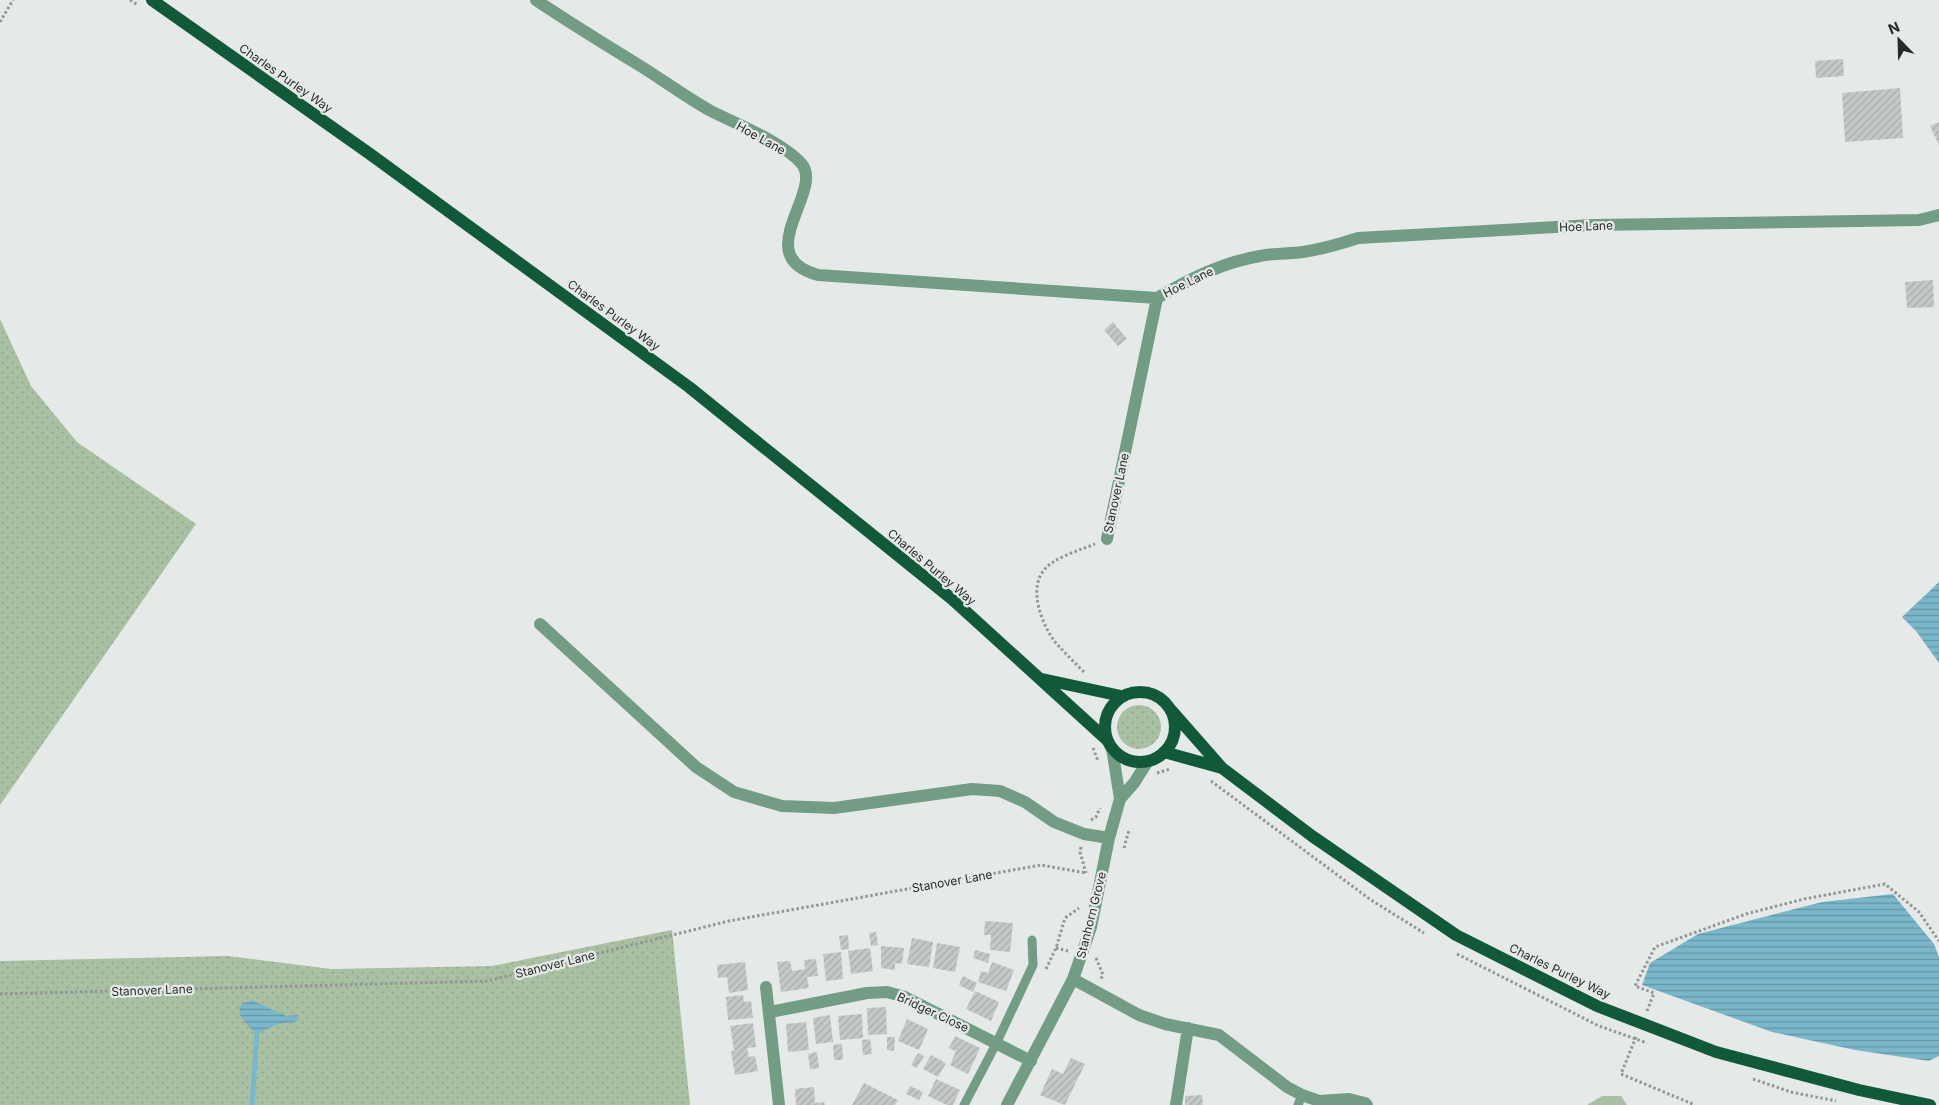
<svg xmlns="http://www.w3.org/2000/svg" width="1939" height="1105" font-family="Inter,sans-serif">
	<defs>
		<pattern id="grass-dots" width="8" height="8" patternUnits="userSpaceOnUse" patternTransform="scale(1.25)"><rect width="8" height="8" fill="#aac0a3"/><path d="M2 2h.1M6 6h.1" fill="none" stroke="#92a58c" stroke-width="1.8" stroke-linecap="round"/></pattern>
		<pattern id="water-rules" width="6" height="5" patternUnits="userSpaceOnUse" patternTransform="scale(1.25)"><rect width="6" height="5" fill="#7ab7ca"/><path d="M0 2.5h6" fill="none" stroke="#6495a4"/></pattern>
		<pattern id="building-hatch" width="6" height="6" patternUnits="userSpaceOnUse" patternTransform="scale(1.25)"><rect width="6" height="6" fill="#c3c8c8"/><path d="M-1 1l2-2M0 6l6-6M5 7l2-2" fill="none" stroke="#a8acac"/></pattern>
	</defs>
	<rect width="100%" height="100%" fill="#e5eae9"/>
	<path fill="url(#grass-dots)" d="M0,319L31,386L77,442L196,524L0,805Z
		M1117 727a22 22 0 1 1 44 0a22 22 0 1 1-44 0Z
		M672,930L690,1105H0V961L228,956L331,969L492,966Z"/>
	<path fill="#aac0a3" d="M1602,1096H1621L1627,1105H1587Z"/>
	<path fill="url(#water-rules)" d="M1939,582V663L1916,631L1902,617Z
		M1893,894L1934,944L1939,957V1056L1929,1061L1855,1050L1772,1032L1642,985L1650,963L1698,934L1822,902Z
		M252,1000L286,1016L298,1015V1020L293,1023C279,1021 270,1028 257,1034C249,1026 235,1017 241,1004Z"/>
	<g fill="none" stroke-linecap="round" stroke-linejoin="round">
		<path stroke="#7ab7ca" stroke-width="5" d="M252,1105L257,1034"/>
	</g>
	<path fill="url(#building-hatch)" d="M1843,59L1844,76L1816,78L1815,61Z
		M1900,88L1903,138L1845,142L1842,93Z
		M1939,122V145L1930,126Z
		M1933,280L1934,307L1907,308L1905,282Z
		M1113,322L1127,339L1118,346L1104,330Z
		M985,921L1013,923L1010,952L990,950L991,935H984Z
		M876,932L878,945L871,946L869,933Z
		M848,935L849,949L841,950L839,936Z
		M912,938L933,942L929,967L907,964Z
		M937,943L960,947L955,972L933,968Z
		M881,946L904,948L902,964L895,963V970L881,968Z
		M870,948L873,971L851,974L848,951Z
		M975,950L990,954L988,963L973,958Z
		M841,952L843,979L826,981L823,954Z
		M816,959L818,976L807,977L809,988L781,992L777,962L790,961L792,971L805,969L804,960Z
		M745,962L748,990L729,993L727,977L718,978L717,965Z
		M992,962L1014,970L1006,991L978,982L981,971L988,973Z
		M963,976L977,983L973,992L959,985Z
		M975,991L999,1002L991,1021L966,1009Z
		M743,995L744,1002L751,1001L753,1018L728,1020L726,997Z
		M886,1007L887,1034L868,1035L867,1008Z
		M862,1014L863,1038L840,1040L838,1016Z
		M830,1015L833,1042L816,1044L813,1018Z
		M907,1019L928,1029L919,1050L898,1041Z
		M806,1022L809,1050L788,1052L786,1024Z
		M753,1023L756,1047L747,1048L749,1057L755,1056L758,1071L735,1075L731,1051L739,1050H734L730,1026Z
		M955,1036L980,1048L968,1074L950,1065L956,1051L949,1048Z
		M887,1037H895L894,1051L887,1050Z
		M870,1039L872,1054L863,1055L862,1040Z
		M842,1044L843,1060H834L833,1045Z
		M817,1052L819,1068L810,1069L808,1054Z
		M918,1053L924,1056L917,1068L911,1065Z
		M931,1055L946,1063L938,1077L923,1069Z
		M1071,1058L1085,1064L1065,1105L1040,1095L1052,1069L1063,1074Z
		M936,1079L960,1090L953,1105H947L928,1096Z
		M864,1083L898,1100L895,1105H852Z
		M910,1086L923,1092L919,1100L906,1094Z
		M814,1087L815,1103L824,1102L825,1105H796L795,1089Z
		M1202,1095L1203,1105H1185V1096Z"/>
	<g fill="none" stroke-linecap="round" stroke-linejoin="round">
		<path stroke="#929695" stroke-width="3" stroke-dasharray="2.5 2.5" stroke-linecap="butt" d="M130,0L138,5
			M0,22L13,0
			M1084,672C1074,662 1064,652 1055,642C1042,624 1028,590 1044,570C1053,558 1080,550 1095,544
			M1093,748L1098,761
			M1157,773L1170,769
			M1211,781L1371,900L1424,933
			M1091,820L1096,817L1100,808
			M1081,847L1080,852L1086,873
			M1124,848L1129,830
			M1056,948L1068,951
			M1457,954L1599,1026L1647,1043
			M1096,958L1103,975L1101,979
			M1046,969L1056,948L1065,918L1079,908
			M0,994L487,981L729,921L1041,865L1086,873
			M1647,1011L1654,993L1635,986L1655,947L1746,914L1804,899L1885,884L1919,912L1939,941
			M1636,1037L1621,1074L1695,1105
			M1753,1079L1791,1092L1836,1101"/>
		<path stroke="#739c84" stroke-width="9" d="M964,1105L996,1044L1033,965L1032,940
			M1298,1105L1302,1095"/>
		<path stroke="#739c84" stroke-width="12" d="M536,0C570,23 606,45 642,67C664,81 686,97 709,110C736,124 781,141 801,163C826,190 748,256 818,275L1157,298C1190,279 1223,262 1260,256C1274,253 1289,254 1303,252C1322,249 1340,244 1358,238L1593,225L1919,220L1939,215
			M1107,539L1157,298
			M540,624L696,767L734,792L782,806L834,808L972,789L1000,791L1025,802L1054,822L1084,834L1109,838
			M1112,748L1120,799
			M1073,979L1139,1015L1165,1024L1219,1035L1287,1087L1302,1095L1319,1101L1349,1099L1365,1103L1367,1105
			M766,987L779,1105
			M770,1012L867,993L887,992L905,997L1031,1061
			M1007,1105L1073,979L1091,927L1109,838L1120,799L1134,783L1148,761
			M1176,1105L1188,1028"/>
		<path stroke="#115939" stroke-width="12" d="M152,0L370,154L689,387L952,599L1106,739
			M1042,679L1121,696
			M1105 727a35 35 0 1 1 70 0a35 35 0 1 1-70 0Z
			M1171,710L1222,768L1312,836L1456,935L1597,1006L1716,1052L1859,1090L1930,1105
			M1164,752L1222,768"/>
	</g>
	<g text-anchor="middle" dominant-baseline="central" stroke-width="4.5" stroke-linejoin="round" paint-order="stroke">
		<g font-size="12" fill="#292b2a" stroke="#e5eae9">
			<text transform="translate(286 78) rotate(35)">Charles Purley Way</text>
			<text transform="translate(761 138) rotate(29)">Hoe Lane</text>
			<text transform="translate(1586 226) rotate(-2)">Hoe Lane</text>
			<text transform="translate(1188 282) rotate(-26)">Hoe Lane</text>
			<text transform="translate(614 315) rotate(36)">Charles Purley Way</text>
			<text transform="translate(1116 493) rotate(-78)">Stanover Lane</text>
			<text transform="translate(932 567) rotate(40)">Charles Purley Way</text>
			<text transform="translate(952 881) rotate(-10)">Stanover Lane</text>
			<text transform="translate(1091 915) rotate(-76)">Stanhorn Grove</text>
			<text transform="translate(555 964) rotate(-14)">Stanover Lane</text>
			<text transform="translate(1560 971) rotate(26)">Charles Purley Way</text>
			<text transform="translate(152 990) rotate(-2)">Stanover Lane</text>
			<text transform="translate(933 1012) rotate(25)">Bridger Close</text>
		</g>
	</g>
	<g transform="translate(1899 40) rotate(337)" stroke="#e5eae9" stroke-width="4" paint-order="stroke">
	<path d="M0-4L9 19L0 12L-9 19Z" fill="#292b2a"/>
	<text y="-8" font-size="14" font-weight="bold" text-anchor="middle" fill="#292b2a">N</text>
	</g>
</svg>
